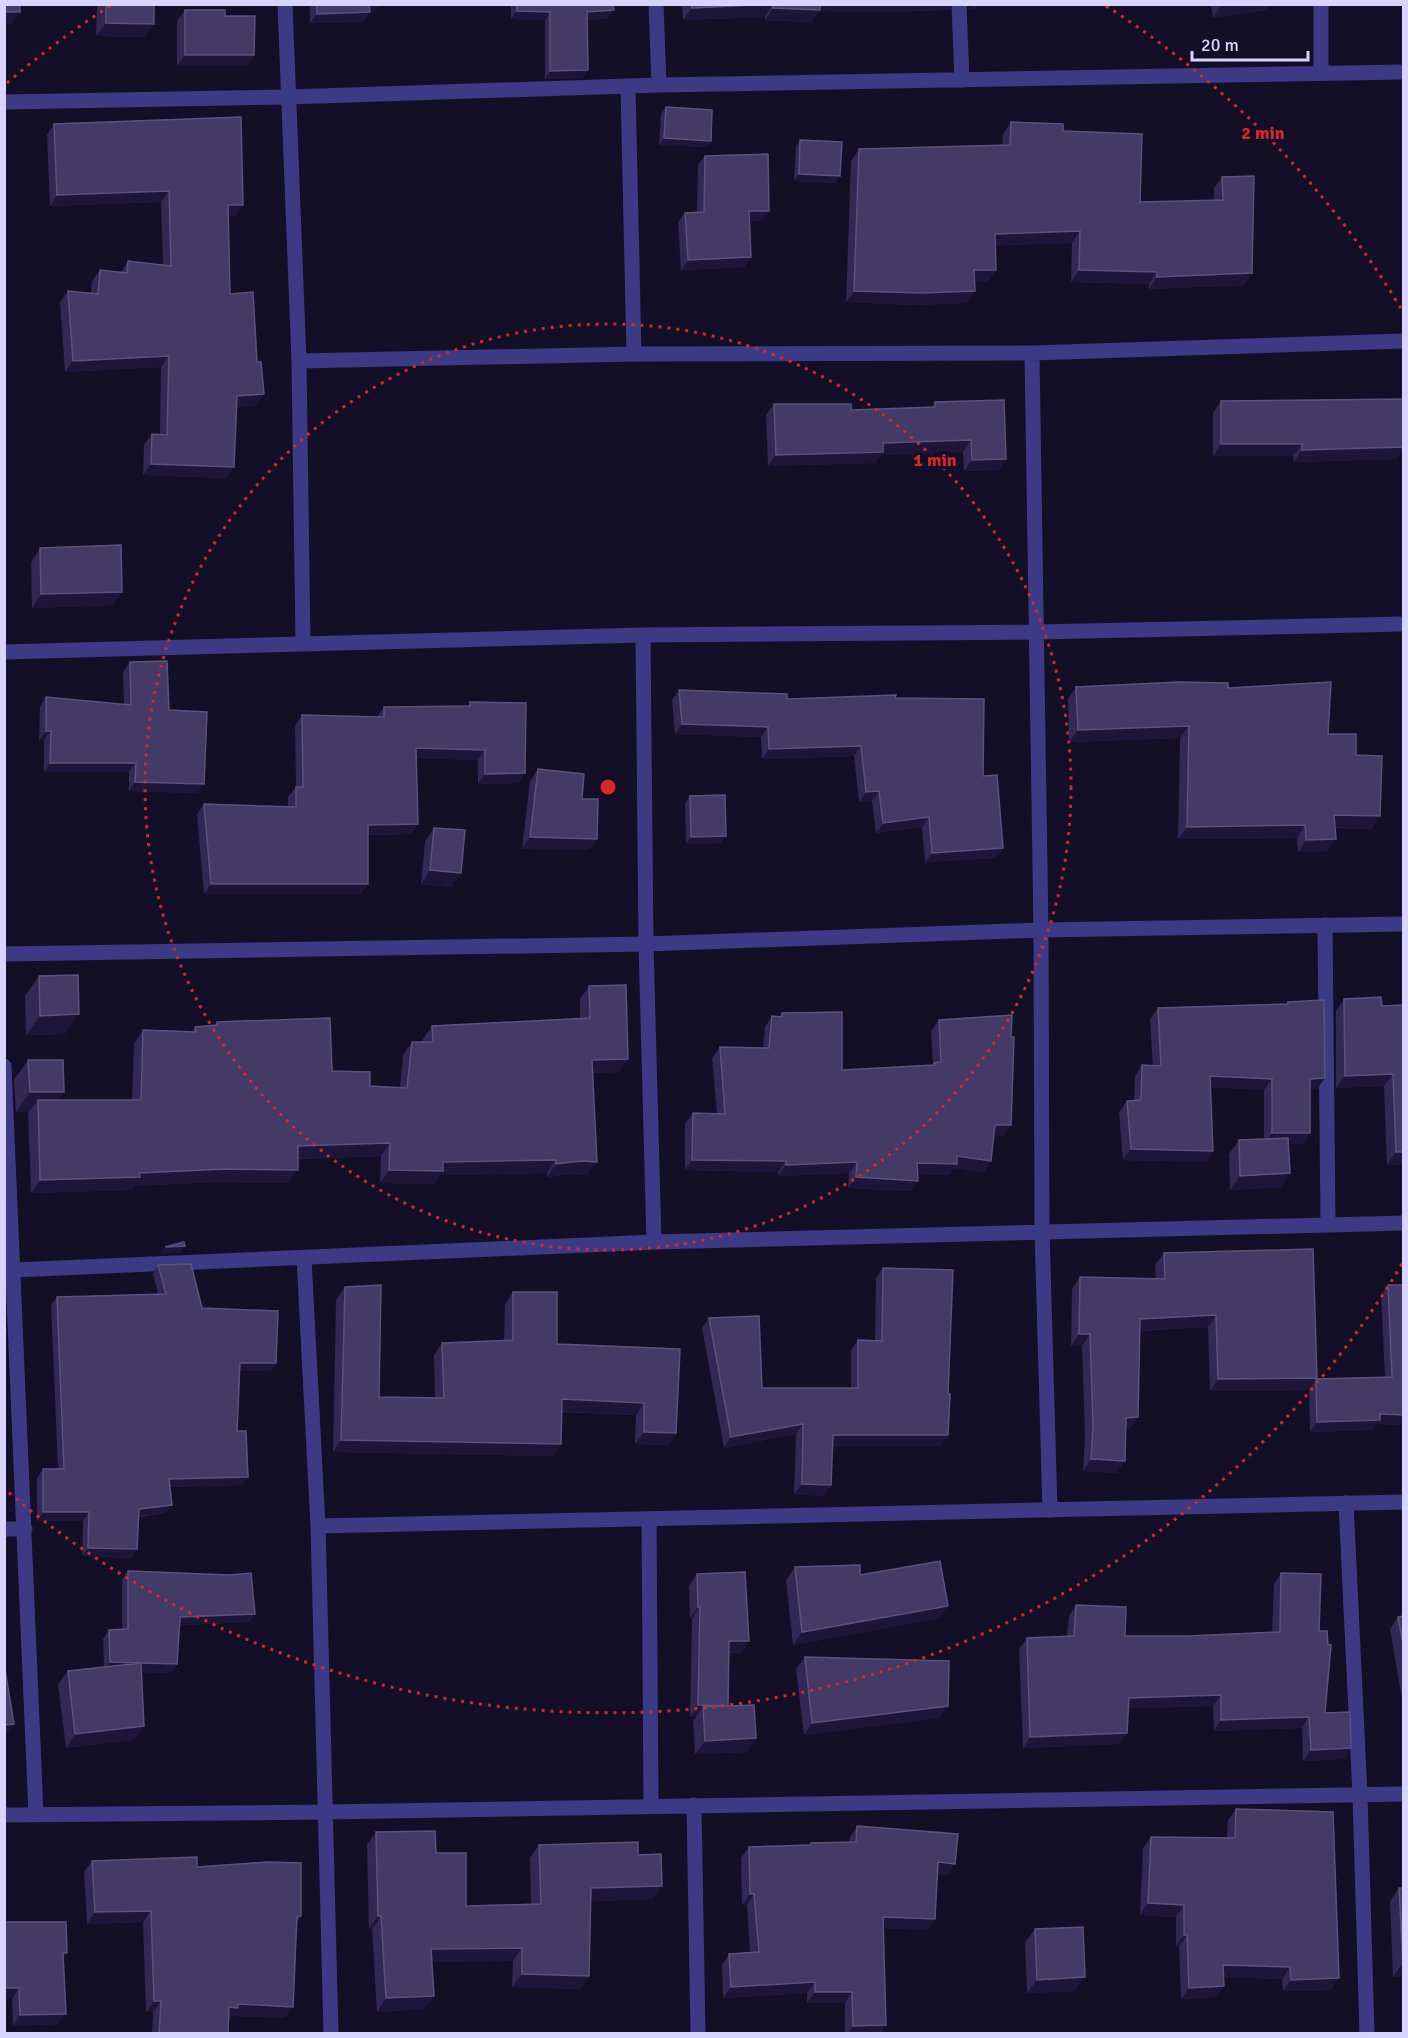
<svg xmlns="http://www.w3.org/2000/svg" width="1408" height="2038" font-family="Signika,sans-serif">
	<rect width="100%" height="100%" fill="#130f26"/>
	<g fill="none" stroke-linecap="round" stroke-linejoin="round">
		<path stroke="#3d3a85" stroke-width="15" d="M285,4L299,361L303,644
			M656,4L659,85
			M959,4L962,80
			M1321,4V73
			M628,87L634,354
			M4,102L288,97L659,85L1404,72
			M1032,353L1041,930L1042,1231L1050,1510
			M299,361L634,354L1032,353L1404,341
			M643,635L646,944L654,1242
			M4,652L643,635L1037,632L1404,624
			M1325,925L1328,1224
			M4,954L646,944L1041,930L1404,924
			M4,1066L36,1814
			M304,1258L318,1526L331,2034
			M14,1270L654,1242L1404,1223
			M1346,1503L1360,1795L1367,2034
			M649,1519L651,1805
			M318,1526L1404,1502
			M4,1529H25
			M694,1805L698,2034
			M4,1815L326,1812L1404,1794"/>
	</g>
	<path fill="#312854" d="M97,4H154V24L144,37L96,36Z
		M310,4H380L375,11H369L370,12L363,22L310,23Z
		M511,4H613L608,18L587,20L588,70L582,78L545,79V20L511,19Z
		M682,4H953L949,10L908,11L907,12L819,11L811,22L765,20V17L683,20Z
		M1211,4H1270L1266,10L1213,18Z
		M185,10L225,16L254,55L246,66H177V21Z
		M666,107L706,147L659,145L661,114Z
		M1011,122L1063,131L1140,202L1214,200V188L1222,177L1252,273L1244,285L1149,289V284L1071,282L1072,243L996,245V270L988,282H975L967,303L913,305L846,302L851,161L859,149L1002,145L1003,134Z
		M54,124L236,216H228L230,294L257,362L264,394L256,405L236,407L226,478L143,475L144,445L152,434H160L161,367L65,372L60,302L68,291L91,293L92,281L100,270L121,272L128,261L163,265L161,202L50,206L47,135Z
		M800,140L835,183L794,181L796,147Z
		M705,156L769,211L762,220L749,221L751,257L744,267L681,270L678,222L685,213L697,212L698,165Z
		M1404,399V449L1396,459L1294,462L1293,456H1213V413L1221,401Z
		M935,402L1006,459L998,470L964,471L963,452L881,455L875,463L768,466L766,415L774,404L851,410L932,407Z
		M40,548L122,592L112,605L32,608L31,562Z
		M130,662L169,710L198,793L129,791V772H44V740H39L40,707L46,697L124,705L123,672Z
		M1076,687L1228,688L1328,734L1356,755L1372,829L1335,828L1336,839L1327,851L1298,852L1297,838L1178,839L1180,738L1069,742L1068,699Z
		M679,690L787,699L895,698L983,776L1003,848L996,858L925,862L922,827L876,833L872,801L859,802L854,756L762,759L761,737L675,734L672,700Z
		M470,702L525,773L518,783L478,784V760L416,758L418,824L411,834L368,835L361,894H204L197,814L204,804L288,807V797L296,787L295,726L302,715L377,717L384,707L468,706Z
		M538,769L582,799L597,839L589,850L522,849L530,781Z
		M690,796L721,843L686,844L685,803Z
		M434,828L452,887L421,884L425,841Z
		M39,976L65,1034L26,1035L25,996Z
		M589,986L619,1072L593,1073L587,1175L572,1174L547,1177V1173L440,1175L434,1184L380,1183L381,1156L298,1159L288,1183L216,1182L134,1186L131,1190L31,1193L28,1113L29,1112H16L14,1080L28,1060L59,1100H132L134,1044L143,1030L192,1032L195,1027L214,1025L217,1022L370,1086L400,1088L403,1055L412,1042H423V1039L432,1026L580,1019V999Z
		M1344,999L1382,1006L1404,1005V1164L1387,1165L1384,1086L1336,1088V1011Z
		M1288,1002L1325,1078L1317,1089H1310V1133L1303,1144H1288L1290,1173L1281,1187L1230,1190L1229,1154L1239,1140L1264,1139V1090L1210,1087L1213,1151L1206,1162L1123,1160L1119,1112L1127,1101L1134,1100L1135,1076L1142,1065L1153,1066L1150,1019L1158,1008L1286,1005Z
		M782,1013L842,1070L933,1065L931,1031L939,1020L1011,1037V1125L1003,1136H994L991,1161L984,1172L954,1168L949,1175L917,1174L918,1181L910,1191L848,1188L849,1173L778,1176V1172L685,1170V1124L693,1113L717,1114L712,1058L720,1047L763,1048L765,1027L772,1016L779,1017Z
		M1164,1253L1309,1390L1210,1391L1208,1327L1139,1331L1138,1417L1129,1429H1126L1117,1473L1083,1471L1085,1437L1082,1346H1071L1072,1289L1080,1277L1156,1279L1155,1265Z
		M158,1265L202,1308L276,1363L270,1371H239L237,1431L242,1485L170,1487L166,1513L139,1517L132,1558L82,1556L83,1521H37V1478L43,1469H58L51,1305L57,1297L158,1294L153,1274Z
		M883,1268L941,1446H832L824,1496L794,1494L796,1434L724,1448L702,1328L709,1318L762,1388H851V1350L858,1340H875L876,1278Z
		M1388,1285L1404,1425L1377,1424L1373,1430L1310,1432L1309,1389L1316,1379L1385,1377L1381,1295Z
		M345,1287L379,1397L435,1398L434,1355L442,1343L504,1340L505,1304L513,1292L557,1344L680,1349L676,1433L668,1445L635,1444L636,1415L562,1412L553,1456L333,1452L336,1300Z
		M795,1567L860,1575L939,1618L793,1645L786,1580Z
		M128,1571L255,1614L249,1622L179,1625L177,1664L171,1673L142,1672L134,1740L66,1748L58,1684L68,1671L104,1667L103,1639L109,1630H122V1579Z
		M1281,1573L1319,1631L1325,1713L1351,1748L1344,1759L1303,1761L1302,1728L1214,1731L1213,1706L1128,1708L1120,1744L1023,1748L1019,1649L1027,1638L1067,1636L1069,1616L1076,1605L1125,1636H1188L1272,1632L1274,1584Z
		M697,1574L749,1641L741,1653H729L728,1706L756,1738L747,1752L695,1754L693,1721L696,1717H690L692,1618H690L689,1586Z
		M1404,1616V1694H1401L1390,1629L1398,1617Z
		M805,1657L940,1718L804,1735L796,1669Z
		M1236,1809L1331,1990L1283,1991L1282,1979L1224,1977V1986L1216,1997L1181,1999L1179,1946H1176V1917L1140,1915L1143,1848L1151,1837L1227,1838L1228,1820Z
		M857,1826L948,1875L937,1874L928,1930L883,1928L886,2025L880,2034H845V2003H807V1993L723,1998L722,1965L729,1954L750,1953L747,1905H742L741,1858L749,1847L809,1846L811,1843L849,1842L850,1837Z
		M376,1832L436,1853L466,1906L531,1905L530,1858L539,1845L638,1855L653,1899L590,1901L589,1976L580,1989L512,1987L513,1961L431,1962L434,1996L424,2009L377,2012L372,1929H369L367,1845Z
		M92,1861L197,1867L301,1916L297,1922L285,2018L232,2016L229,2019L228,2034H152L153,2012H146L143,1922L87,1924L84,1872Z
		M1399,1888H1404V1976L1393,1977L1390,1901Z
		M1035,1929L1075,1991L1027,1993L1025,1942Z
		M67,1953L63,1958L58,2024L13,2026L12,1999H4Z"/>
	<path fill="#1d163a" d="M367,4H380L375,11L363,10Z
		M773,4L765,17L683,20L692,8Z
		M816,4H953L949,10L908,11L907,12L819,11L811,22L765,20L773,8Z
		M972,4H979L976,9H969Z
		M1222,4H1270L1266,10L1213,18Z
		M614,10L608,18L581,20L587,12Z
		M517,11L550,12L545,20L511,19Z
		M4,12H20L12,24H4Z
		M370,12L363,22L310,23L317,14Z
		M106,23L154,24L144,37L96,36Z
		M185,55H254L246,66H177Z
		M588,70L582,78L545,79L550,71Z
		M664,138L711,141L706,147L659,145Z
		M799,174L840,176L835,183L794,181Z
		M169,191L161,202L50,206L57,195Z
		M228,205H243L236,216H220Z
		M749,211H769L762,220L742,221Z
		M1080,231L1072,243L987,246L995,234Z
		M751,257L744,267L681,270L688,260Z
		M974,270H996L988,282H966Z
		M1079,270L1157,272L1149,284L1071,282Z
		M1252,273L1244,285L1149,289L1157,277Z
		M854,291H975L967,303L913,305L846,302Z
		M169,356L161,367L65,372L73,361Z
		M264,394L256,405L229,407L237,396Z
		M971,440L963,452L881,455L875,463L768,466L776,455L883,443Z
		M1221,444H1302L1293,456H1213Z
		M1404,447V449L1396,459L1294,462L1302,450Z
		M1006,459L998,470L964,471L972,460Z
		M151,464L234,467L226,478L143,475Z
		M122,592L112,605L32,608L41,594Z
		M682,724L768,727L761,737L675,734Z
		M1189,726L1180,738L1069,742L1078,730Z
		M46,731H51L44,740H39Z
		M861,746L854,756L762,759L769,749Z
		M416,748L485,750L478,760L409,758Z
		M50,763H136L129,772H44Z
		M525,773L518,783L478,784L485,774Z
		M135,782L204,784L198,793L129,791Z
		M879,791L872,801L859,802L866,792Z
		M1334,815L1380,816L1372,829L1325,827Z
		M929,817L922,827L876,833L883,823Z
		M418,824L411,834L361,835L368,825Z
		M1305,825L1297,838L1178,839L1187,827Z
		M726,836L721,843L686,844L691,837Z
		M530,837L597,839L589,850L522,849Z
		M1336,839L1327,851L1298,852L1306,840Z
		M1003,848L996,858L925,862L932,853Z
		M430,870L461,873L452,887L421,884Z
		M211,884H368L361,894H204Z
		M79,1014L65,1034L26,1035L40,1016Z
		M628,1059L619,1072L583,1073L592,1060Z
		M1393,1074L1384,1086L1336,1088L1345,1076Z
		M1210,1076L1272,1079L1264,1090L1202,1087Z
		M1325,1078L1317,1089L1303,1090L1310,1079Z
		M30,1092H64L50,1112L38,1100L29,1112H16Z
		M995,1125H1011L1003,1136H987Z
		M1272,1133H1310L1303,1144H1264Z
		M390,1143L381,1156L289,1159L298,1146Z
		M1131,1149L1213,1151L1206,1162L1123,1160Z
		M1396,1152H1404V1164L1387,1165Z
		M957,1156L991,1161L984,1172L954,1168L949,1175L909,1174L917,1163Z
		M556,1160L547,1173L440,1175L434,1184L380,1183L389,1170L443,1162Z
		M692,1160L786,1161L778,1172L685,1170Z
		M581,1161L597,1162L587,1175L572,1174L547,1177L556,1164Z
		M857,1162L849,1173L778,1176L786,1165Z
		M226,1169L298,1170L288,1183L216,1182L134,1186L131,1190L31,1193L40,1180L139,1173Z
		M1290,1173L1281,1187L1230,1190L1240,1176Z
		M856,1177L918,1181L910,1191L848,1188Z
		M185,1246L180,1253L160,1254L165,1247Z
		M1216,1315L1208,1327L1131,1331L1140,1319Z
		M1079,1334H1090L1082,1346H1071Z
		M240,1363H276L270,1371H234Z
		M1317,1378L1309,1390L1210,1391L1218,1379Z
		M562,1399L644,1403L636,1415L554,1411Z
		M1380,1414L1404,1415V1425L1377,1424L1373,1430L1310,1432L1317,1422Z
		M1138,1417L1129,1429L1118,1430L1126,1418Z
		M803,1424L796,1434L724,1448L731,1437Z
		M644,1432L676,1433L668,1445L635,1444Z
		M833,1435H948L941,1446H826Z
		M341,1440L561,1444L553,1456L333,1452Z
		M1091,1459L1125,1461L1117,1473L1083,1471Z
		M248,1477L242,1485L163,1487L169,1479Z
		M802,1484L831,1485L824,1496L794,1494Z
		M172,1505L166,1513L133,1517L139,1509Z
		M43,1512H89L83,1521H37Z
		M88,1548L137,1549L132,1558L82,1556Z
		M948,1606L939,1618L793,1645L802,1632Z
		M698,1607H700L692,1618H690Z
		M255,1614L249,1622L174,1626L180,1617Z
		M729,1641H749L741,1653L721,1652Z
		M110,1662L177,1664L171,1673L104,1671Z
		M1221,1695L1213,1706L1121,1709L1129,1698Z
		M698,1705L728,1706L703,1707L696,1717H690Z
		M948,1706L940,1718L804,1735L812,1723Z
		M1309,1717L1302,1728L1214,1731L1221,1720Z
		M14,1724L6,1734L4,1735V1725Z
		M144,1726L134,1740L66,1748L75,1734Z
		M1127,1733L1120,1744L1023,1748L1030,1737Z
		M756,1738L747,1752L695,1754L705,1741Z
		M1351,1748L1344,1759L1303,1761L1311,1750Z
		M938,1862L955,1864L948,1875L930,1873Z
		M662,1886L653,1899L581,1902L591,1888Z
		M750,1894H754L747,1905H742Z
		M1148,1903L1184,1905L1176,1917L1140,1915Z
		M151,1911L143,1922L87,1924L95,1912Z
		M378,1916H381L372,1929H369Z
		M883,1917L935,1919L928,1930L875,1928Z
		M1184,1935H1187L1179,1946H1176Z
		M522,1948L513,1961L421,1962L431,1949Z
		M1403,1963L1404,1976L1393,1977Z
		M1223,1965L1290,1967L1282,1979L1215,1977Z
		M522,1974L589,1976L580,1989L512,1987Z
		M1085,1977L1075,1991L1027,1993L1037,1980Z
		M1339,1978L1331,1990L1283,1991L1291,1980Z
		M815,1982L807,1993L723,1998L731,1987Z
		M1224,1986L1216,1997L1181,1999L1189,1988Z
		M4,1988H19L12,1999H4Z
		M815,1992H852L845,2003H807Z
		M434,1996L424,2009L377,2012L386,1998Z
		M154,2001H161L153,2012H146Z
		M238,2004L293,2007L285,2018L232,2016L230,2019L221,2018L229,2007Z
		M66,2014L58,2024L13,2026L20,2015Z
		M886,2025L880,2034H848L853,2026Z"/>
	<path fill="#433a66" stroke="#5a527e" stroke-width="1.5" d="M4,4H20V12H4Z
		M106,4H154V24L106,23Z
		M317,4H369L370,12L317,14Z
		M517,4H613L614,10L587,12L588,70L550,71V12L517,11Z
		M691,4H773L692,8Z
		M773,4H820V10L773,8Z
		M185,10H225V16H255L254,55H185Z
		M666,107L712,110L711,141L664,138Z
		M241,117L243,205H228L230,294L253,292L257,362H261L264,394L237,396L234,467L151,464L152,434L167,435L169,356L73,361L68,291L98,294L100,270L127,273L128,261L171,266L169,191L57,195L54,124Z
		M1011,122L1063,124V131L1142,134L1140,202L1223,200L1222,177L1254,176L1252,273L1157,277V272L1079,270L1080,231L995,234L996,270H974L975,291L922,293L854,291L859,149L1010,145Z
		M800,140L842,142L840,176L799,174Z
		M768,154L769,211H749L751,257L688,260L685,213L704,212L705,156Z
		M1404,399V447L1302,450V444H1221V401Z
		M1004,400L1006,459L972,460L971,440L883,443V452L776,455L774,404H851V410L935,407V402Z
		M121,545L122,592L41,594L40,548Z
		M167,661L169,710L207,712L204,784L135,782L136,763H50L51,731H46V697L131,705L130,662Z
		M1179,682L1228,683V688L1331,682L1328,734H1356V755L1382,756L1380,816L1334,815L1336,839L1306,840L1305,825L1187,827L1189,726L1078,730L1076,687Z
		M679,690L787,694V699L896,695L895,698L984,699L983,776L997,775L1003,848L932,853L929,817L883,823L879,791L866,792L861,746L769,749L768,727L682,724Z
		M470,702L526,703L525,773L485,774V750L416,748L418,824L368,825V884H211L204,804L296,807V787H303L302,715L384,717V707L470,706Z
		M538,769L584,774L582,799H598L597,839L530,837Z
		M725,795L726,836L691,837L690,796Z
		M434,828L465,830L461,873L430,870Z
		M78,975L79,1014L40,1016L39,976Z
		M626,985L628,1059L592,1060L597,1162L581,1161L556,1164V1160L443,1162V1171L389,1170L390,1143L298,1146V1170L226,1169L139,1173L140,1177L40,1180L38,1100H141L143,1030L196,1032L195,1027L217,1025V1022L330,1018L332,1071L370,1072V1086L407,1088L412,1042H433L432,1026L590,1018L589,986Z
		M1381,997L1382,1006L1404,1005V1152H1396L1393,1074L1345,1076L1344,999Z
		M1324,1000L1325,1078L1310,1079V1133H1272V1079L1210,1076L1213,1151L1131,1149L1127,1101L1141,1100L1142,1065L1161,1066L1158,1008L1288,1004V1002Z
		M842,1012V1070L934,1065V1063L941,1062L939,1020L1012,1015L1011,1037H1014L1011,1125H995L991,1161L957,1156V1164L917,1163L918,1181L856,1177L857,1162L786,1165V1161L692,1160L693,1113L725,1114L720,1047L769,1048L772,1016L782,1017V1013Z
		M28,1060H63L64,1092H30Z
		M1288,1138L1290,1173L1240,1176L1239,1140Z
		M184,1242L185,1246L165,1247Z
		M1313,1249L1317,1378L1218,1379L1216,1315L1140,1319L1138,1417L1126,1418L1125,1461L1091,1459L1093,1426L1090,1334H1079L1080,1277L1165,1279L1164,1253Z
		M4,1262H5V1364H4Z
		M191,1264L202,1308L278,1311L276,1363H240L237,1431H246L248,1477L169,1479L172,1505L139,1509L137,1549L88,1548L89,1512H43V1469H64L57,1297L166,1294L158,1265Z
		M883,1268L953,1270L948,1394H950L948,1435H833L831,1485L802,1484L803,1424L731,1437L709,1318L759,1316L762,1388H858V1340L882,1341Z
		M381,1285L379,1397L444,1398L442,1343L513,1340V1292H557V1344L680,1349L676,1433L644,1432V1403L562,1399L561,1444L341,1440L345,1287Z
		M1388,1285H1404V1415L1380,1414V1420L1317,1422L1316,1379L1392,1377Z
		M940,1561L948,1606L802,1632L795,1567L860,1565V1575Z
		M128,1571L230,1575L251,1573L255,1614L180,1617L177,1664L110,1662L109,1630L128,1629Z
		M745,1572L749,1641H729L728,1706L698,1705L700,1607H698L697,1574Z
		M1281,1573L1321,1574L1319,1631H1327L1328,1645H1331L1325,1713L1350,1712L1351,1748L1311,1750L1309,1717L1221,1720V1695L1129,1698L1127,1733L1030,1737L1027,1638L1074,1636L1076,1605L1126,1607L1125,1636H1188L1280,1632Z
		M1404,1616V1648L1398,1617Z
		M805,1657L949,1661L948,1706L812,1723Z
		M4,1663L14,1724L4,1725Z
		M141,1663L144,1726L75,1734L68,1671Z
		M754,1705L756,1738L705,1741L703,1707Z
		M1236,1809L1333,1812L1339,1978L1291,1980L1290,1967L1223,1965L1224,1986L1189,1988L1187,1935H1184V1905L1148,1903L1151,1837L1235,1838Z
		M857,1826L958,1834L955,1864L938,1862L935,1919L883,1917L886,2025L853,2026L852,1992H815V1982L731,1987L729,1954L759,1952L754,1894H750L749,1847L811,1845V1843L856,1842Z
		M435,1831L436,1853H466V1906L541,1904L539,1845L638,1842V1855L661,1854L662,1886L591,1888L589,1976L522,1974V1948L431,1949L434,1996L386,1998L381,1916H378L376,1832Z
		M197,1857V1867L267,1862L301,1863V1916H297L293,2007L238,2004V2008L229,2007L228,2034H159L161,2001H154L151,1911L95,1912L92,1861Z
		M1399,1888H1404V1963H1403Z
		M4,1922H66L67,1953H63L66,2014L20,2015L19,1988H4Z
		M1083,1927L1085,1977L1037,1980L1035,1929Z"/>
	<g fill="none" stroke="#d62828" stroke-width="3" stroke-dasharray="3 6">
		<circle cx="608" cy="787" r="463"/>
		<path d="M1402 1264A926 926 0 0 1 7 1491M7 83A926 926 0 0 1 110 6M1106 6A926 926 0 0 1 1402 310"/>
	</g>
	<circle cx="608" cy="787" r="9" fill="#d62828" stroke="#130f26" stroke-width="3"/>
	<g font-size="18" text-anchor="middle" font-weight="bold" fill="#d62828" stroke="#130f26" stroke-width="6" stroke-linejoin="round" paint-order="stroke">
		<text x="1263" y="139">2 min</text>
		<text x="935" y="466">1 min</text>
	</g>
	<rect width="1408" height="2038" fill="none" stroke="#d9d4ff" stroke-width="12"/>
	<path d="M1192 51v9h116v-9" fill="none" stroke="#d9d4ff" stroke-width="3"/>
	<text x="1201" y="51" font-size="18" fill="#d9d4ff" stroke="#130f26" stroke-width="4.5" paint-order="stroke">20 m</text>
</svg>
